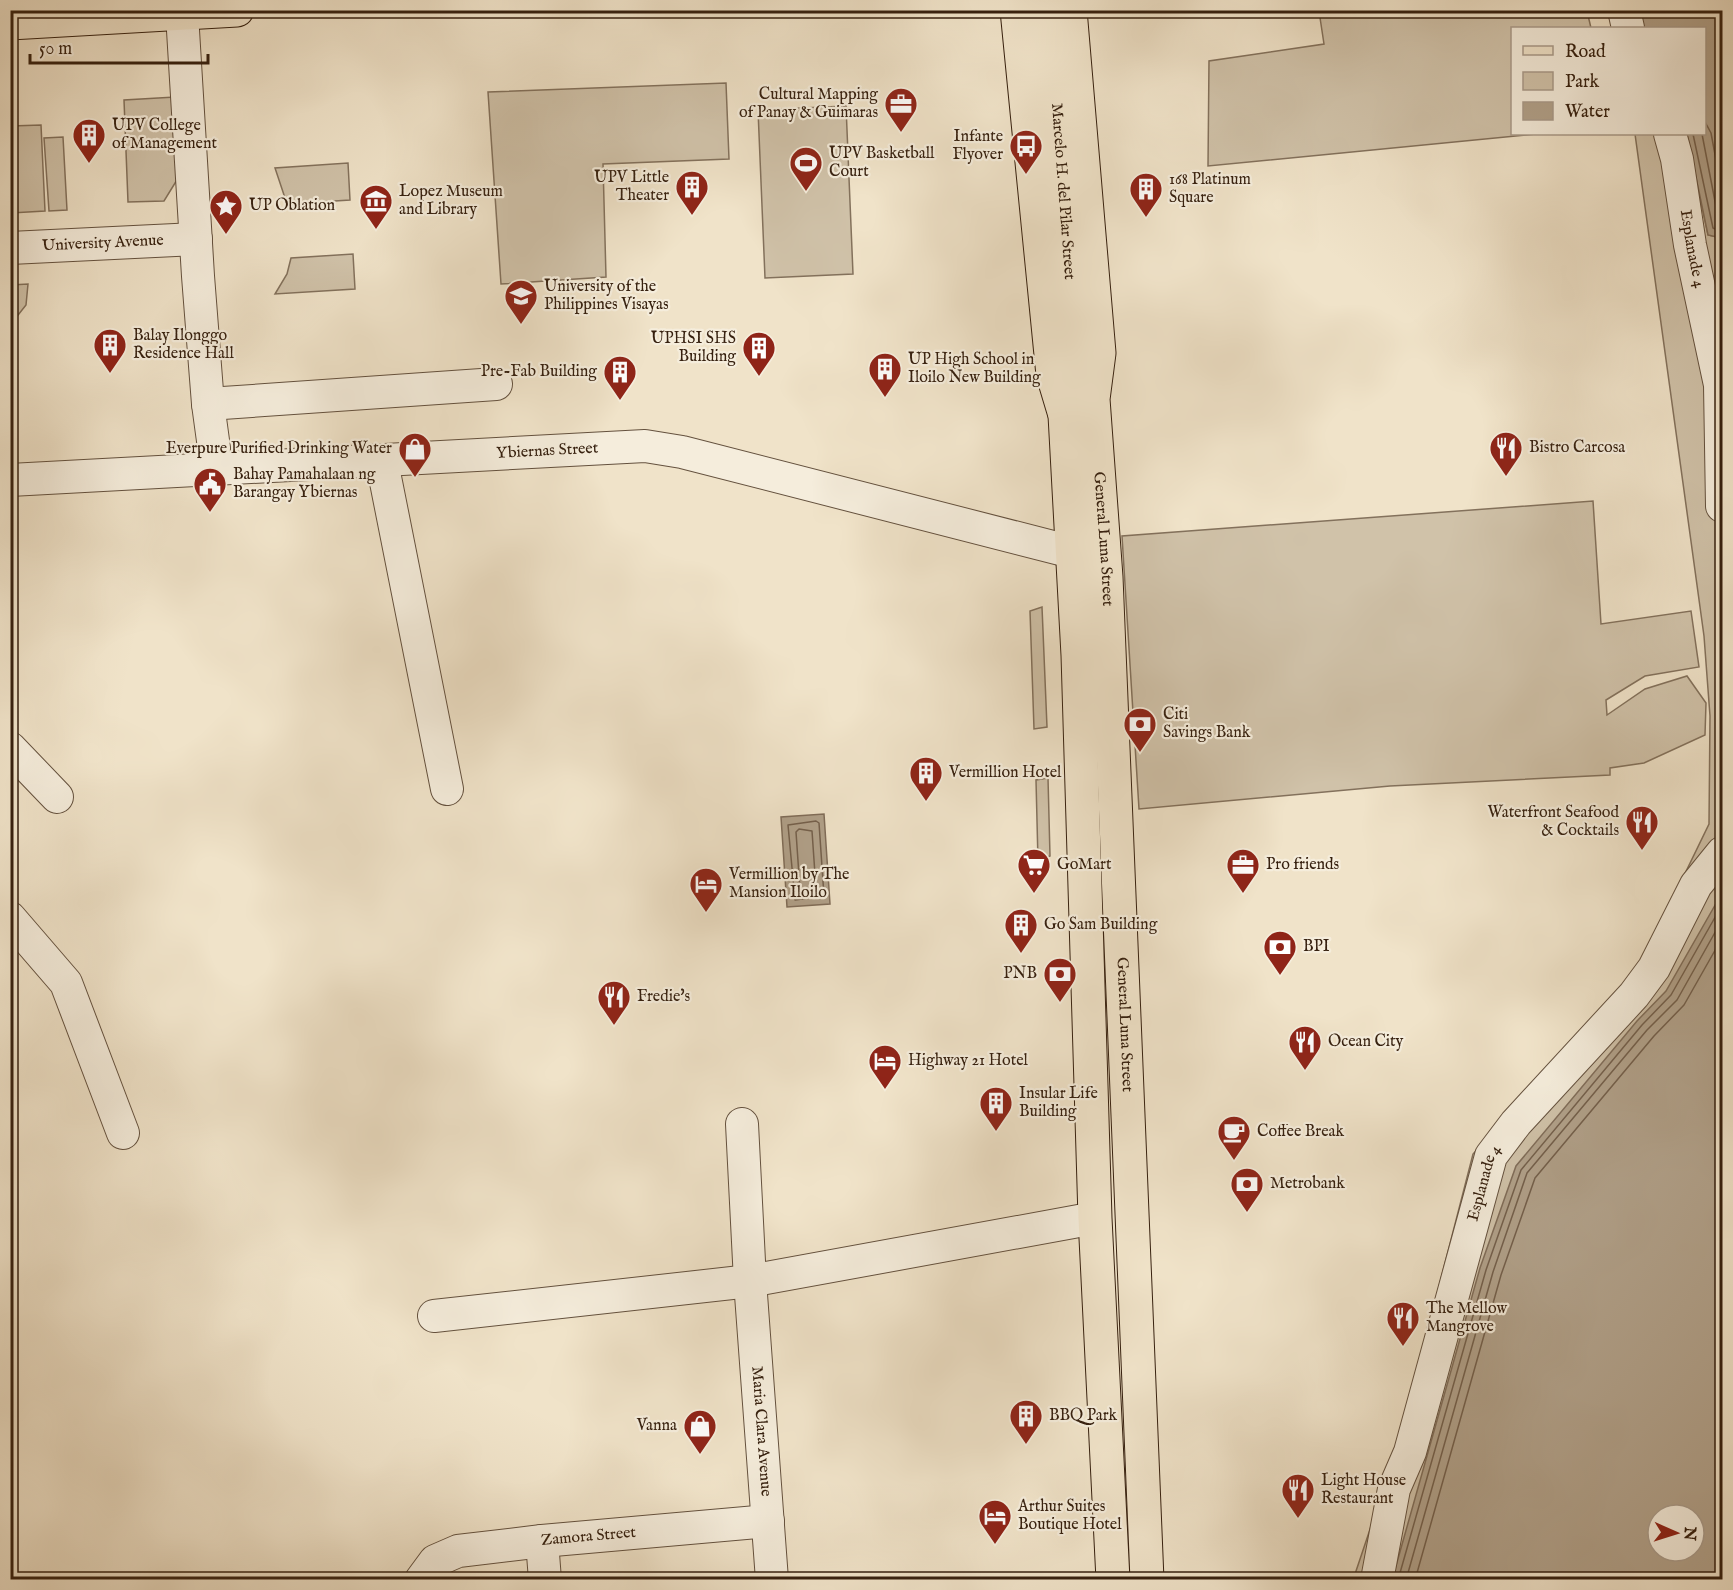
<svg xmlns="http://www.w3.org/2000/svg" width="1733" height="1590" font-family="'IM FELL English',serif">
	<rect width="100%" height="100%" fill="#f0e3c9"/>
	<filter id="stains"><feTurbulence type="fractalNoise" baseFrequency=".00333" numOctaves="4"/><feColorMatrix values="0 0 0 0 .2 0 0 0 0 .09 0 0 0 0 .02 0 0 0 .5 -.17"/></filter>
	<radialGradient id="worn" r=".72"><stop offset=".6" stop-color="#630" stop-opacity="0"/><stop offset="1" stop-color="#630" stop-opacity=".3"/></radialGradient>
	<path fill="#d0c2a9" stroke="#83715c" stroke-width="1.5" d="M1319,11H1587L1591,28H1512V134H1536L1208,166L1209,61L1324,44Z
		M726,83L729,159L603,164L606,277L501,284L488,92Z
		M175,97L180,175L164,201L128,202L124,100Z
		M846,106L853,274L765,278L758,110Z
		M41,125L45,211L11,213V126Z
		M1635,134H1687L1708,235L1721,238L1722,242V920L1405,1579L1353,1580L1398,1446L1473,1154L1640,966L1709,824L1710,716L1704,636Z
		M63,137L67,210L49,211L44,138Z
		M348,163L350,200L287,204L275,168Z
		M353,254L355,289L275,294L287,274L291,258Z
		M28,284L26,305L11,324V285Z
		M1593,501L1601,624L1691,611L1699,667L1645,676L1606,700L1607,715L1645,689L1687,676L1706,703L1705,735L1644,763L1610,768V775L1390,786L1139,809L1122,536Z
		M1042,607L1047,727L1034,729L1030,611Z
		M1048,778L1050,856L1038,861L1036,780Z"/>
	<path fill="#b1a18a" stroke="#806d59" stroke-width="1.5" fill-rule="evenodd" d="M1629,11H1722V242L1721,238L1708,235L1687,134H1704V28H1642Z
		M824,814L830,904L787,907L781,817Z
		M1722,893V1579L1392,1580L1480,1268L1516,1166L1637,1021L1666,991ZM1658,1515H1694V1551H1658Z"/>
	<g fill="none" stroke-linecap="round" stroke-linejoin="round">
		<path stroke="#74604c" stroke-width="1.5" d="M1704,120L1711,133L1722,192
			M1693,134L1713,228L1722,232
			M1702,134L1719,222L1722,225
			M816,821L819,823L824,896L795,900L788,825Z
			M799,829L812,831L816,889L813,892L800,890L796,832Z
			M1398,1580L1486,1270L1521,1170L1642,1025L1671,995L1722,905
			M1406,1580L1493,1272L1527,1173L1647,1030L1677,1000L1722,920
			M1415,1580L1501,1275L1535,1178L1654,1036L1684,1005L1722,938"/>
		<defs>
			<g id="minor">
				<path d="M1624,10L1628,28"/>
				<path d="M182,14L198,276L208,404L214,448L213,469"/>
				<path id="s1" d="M1670,134L1677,159L1690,245L1720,385L1722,506"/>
				<path id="s2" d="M10,248L196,239"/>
				<path d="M208,404L496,384"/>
				<path d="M382,462L447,789"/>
				<path id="s3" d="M10,480L645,446L682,452L1072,552"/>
				<path d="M10,748L57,797"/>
				<path d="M10,918L66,983L123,1133"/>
				<path id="s4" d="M742,1124L750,1281L772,1580"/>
				<path d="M434,1316L750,1281L1095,1218"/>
				<path d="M542,1541L545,1580"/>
				<path id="s5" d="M421,1580L435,1561L458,1551L542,1541L768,1521"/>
				<path id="s6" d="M1377,1580L1394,1489L1410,1452L1491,1156L1516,1123L1634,995L1654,968L1696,885L1722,853"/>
			</g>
			<g id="major">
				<path id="s7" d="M1049,10L1076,372L1065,415"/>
				<path d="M10,23L237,10"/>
			</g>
			<g id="highway">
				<path d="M1017,10L1053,375L1065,415L1078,655L1095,1218L1113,1580"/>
				<path id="s8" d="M1070,10L1099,353L1093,399L1106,577L1147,1580"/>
			</g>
		</defs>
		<use href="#minor" stroke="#64513e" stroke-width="34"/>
		<use href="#major" stroke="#36200f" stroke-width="35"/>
		<use href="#highway" stroke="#36200f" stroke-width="35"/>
		<use href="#minor" stroke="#f5eddc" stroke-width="32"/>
		<use href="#major" stroke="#f0e3c9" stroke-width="33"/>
		<use href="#highway" stroke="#f0e3c9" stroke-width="33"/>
	</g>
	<defs>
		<symbol id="office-pin" viewBox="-11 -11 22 30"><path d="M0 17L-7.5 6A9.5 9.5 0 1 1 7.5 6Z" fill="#8f2418" stroke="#f5eddc"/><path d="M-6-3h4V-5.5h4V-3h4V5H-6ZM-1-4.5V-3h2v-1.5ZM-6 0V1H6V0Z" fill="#fff"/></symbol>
		<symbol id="building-pin" viewBox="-11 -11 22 30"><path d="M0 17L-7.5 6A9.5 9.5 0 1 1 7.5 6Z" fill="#8f2418" stroke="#f5eddc"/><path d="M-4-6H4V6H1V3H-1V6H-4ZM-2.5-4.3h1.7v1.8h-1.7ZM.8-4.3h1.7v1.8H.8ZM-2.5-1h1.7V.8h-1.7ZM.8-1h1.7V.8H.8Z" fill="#fff"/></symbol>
		<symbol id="bus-pin" viewBox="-11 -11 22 30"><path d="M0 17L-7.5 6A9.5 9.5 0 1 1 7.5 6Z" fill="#8f2418" stroke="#f5eddc"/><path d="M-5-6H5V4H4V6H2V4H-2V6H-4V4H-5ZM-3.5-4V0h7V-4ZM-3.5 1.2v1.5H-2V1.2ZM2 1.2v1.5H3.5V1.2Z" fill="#fff"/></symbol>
		<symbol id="stadium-pin" viewBox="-11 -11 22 30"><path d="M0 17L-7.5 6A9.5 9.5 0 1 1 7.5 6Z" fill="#8f2418" stroke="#f5eddc"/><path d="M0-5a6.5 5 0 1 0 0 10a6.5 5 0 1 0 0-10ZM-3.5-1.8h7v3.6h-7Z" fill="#fff"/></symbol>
		<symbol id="museum-pin" viewBox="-11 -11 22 30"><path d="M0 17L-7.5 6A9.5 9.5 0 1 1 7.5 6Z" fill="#8f2418" stroke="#f5eddc"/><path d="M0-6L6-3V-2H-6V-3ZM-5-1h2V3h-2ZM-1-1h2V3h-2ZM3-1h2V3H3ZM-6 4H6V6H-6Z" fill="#fff"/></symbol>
		<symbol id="sight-pin" viewBox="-11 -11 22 30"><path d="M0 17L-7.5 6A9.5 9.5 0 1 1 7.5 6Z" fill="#8f2418" stroke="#f5eddc"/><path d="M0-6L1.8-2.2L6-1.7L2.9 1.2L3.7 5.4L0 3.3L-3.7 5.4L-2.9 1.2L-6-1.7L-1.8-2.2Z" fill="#fff"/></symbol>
		<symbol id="university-pin" viewBox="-11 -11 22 30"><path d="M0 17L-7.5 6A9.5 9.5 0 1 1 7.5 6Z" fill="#8f2418" stroke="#f5eddc"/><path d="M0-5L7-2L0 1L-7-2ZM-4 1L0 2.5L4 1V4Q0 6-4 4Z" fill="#fff"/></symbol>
		<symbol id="restaurant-pin" viewBox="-11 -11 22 30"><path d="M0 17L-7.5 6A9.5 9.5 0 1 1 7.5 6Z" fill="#8f2418" stroke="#f5eddc"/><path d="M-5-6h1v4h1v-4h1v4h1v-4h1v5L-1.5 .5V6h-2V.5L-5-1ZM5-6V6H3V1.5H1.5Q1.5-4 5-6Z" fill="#fff"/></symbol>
		<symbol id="shop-pin" viewBox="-11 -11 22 30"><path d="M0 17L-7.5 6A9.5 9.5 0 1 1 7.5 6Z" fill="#8f2418" stroke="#f5eddc"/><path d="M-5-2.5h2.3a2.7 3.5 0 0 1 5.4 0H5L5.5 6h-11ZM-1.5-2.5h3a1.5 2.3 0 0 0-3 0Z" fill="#fff"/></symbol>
		<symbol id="civic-pin" viewBox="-11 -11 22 30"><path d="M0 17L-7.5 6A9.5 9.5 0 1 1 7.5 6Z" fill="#8f2418" stroke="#f5eddc"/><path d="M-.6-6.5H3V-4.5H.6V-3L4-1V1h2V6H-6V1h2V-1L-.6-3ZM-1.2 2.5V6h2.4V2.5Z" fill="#fff"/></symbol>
		<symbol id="bank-pin" viewBox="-11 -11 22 30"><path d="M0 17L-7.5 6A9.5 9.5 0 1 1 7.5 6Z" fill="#8f2418" stroke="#f5eddc"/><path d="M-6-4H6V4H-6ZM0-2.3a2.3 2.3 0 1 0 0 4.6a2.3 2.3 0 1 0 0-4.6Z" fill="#fff"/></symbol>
		<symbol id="supermarket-pin" viewBox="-11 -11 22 30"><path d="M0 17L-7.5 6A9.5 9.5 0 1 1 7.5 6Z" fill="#8f2418" stroke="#f5eddc"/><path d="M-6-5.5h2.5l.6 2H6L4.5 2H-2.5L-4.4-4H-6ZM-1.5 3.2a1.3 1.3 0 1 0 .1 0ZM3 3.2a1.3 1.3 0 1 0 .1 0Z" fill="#fff"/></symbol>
		<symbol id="hotel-pin" viewBox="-11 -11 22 30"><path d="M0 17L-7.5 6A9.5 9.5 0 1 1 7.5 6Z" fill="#8f2418" stroke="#f5eddc"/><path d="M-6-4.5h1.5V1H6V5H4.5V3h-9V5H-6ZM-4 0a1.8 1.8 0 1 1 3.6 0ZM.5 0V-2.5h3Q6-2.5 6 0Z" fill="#fff"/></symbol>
		<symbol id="cafe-pin" viewBox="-11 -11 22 30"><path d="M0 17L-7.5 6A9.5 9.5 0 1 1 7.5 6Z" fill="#8f2418" stroke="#f5eddc"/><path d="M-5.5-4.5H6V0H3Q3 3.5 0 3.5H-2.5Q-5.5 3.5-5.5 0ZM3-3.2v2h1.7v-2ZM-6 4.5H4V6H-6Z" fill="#fff"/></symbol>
	</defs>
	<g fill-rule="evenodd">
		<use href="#office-pin" x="882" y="85" width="38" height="52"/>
		<use href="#building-pin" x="70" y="116" width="38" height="52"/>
		<use href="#bus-pin" x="1007" y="127" width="38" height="52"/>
		<use href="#stadium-pin" x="787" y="144" width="38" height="52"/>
		<use href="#building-pin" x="673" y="168" width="38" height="52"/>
		<use href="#building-pin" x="1127" y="170" width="38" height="52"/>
		<use href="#museum-pin" x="357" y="182" width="38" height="52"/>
		<use href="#sight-pin" x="207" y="187" width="38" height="52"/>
		<use href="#university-pin" x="502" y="277" width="38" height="52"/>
		<use href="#building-pin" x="91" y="326" width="38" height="52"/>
		<use href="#building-pin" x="740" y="329" width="38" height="52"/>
		<use href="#building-pin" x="866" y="350" width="38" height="52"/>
		<use href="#building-pin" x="601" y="353" width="38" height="52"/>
		<use href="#restaurant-pin" x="1487" y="429" width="38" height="52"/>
		<use href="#shop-pin" x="396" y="430" width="38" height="52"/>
		<use href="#civic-pin" x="191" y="465" width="38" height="52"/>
		<use href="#bank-pin" x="1121" y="705" width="38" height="52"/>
		<use href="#building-pin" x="907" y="754" width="38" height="52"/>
		<use href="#restaurant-pin" x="1623" y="803" width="38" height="52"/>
		<use href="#supermarket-pin" x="1015" y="846" width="38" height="52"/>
		<use href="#office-pin" x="1224" y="846" width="38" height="52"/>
		<use href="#hotel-pin" x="687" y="865" width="38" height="52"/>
		<use href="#building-pin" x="1002" y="906" width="38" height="52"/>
		<use href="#bank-pin" x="1261" y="928" width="38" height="52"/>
		<use href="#bank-pin" x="1041" y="955" width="38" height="52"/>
		<use href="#restaurant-pin" x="595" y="978" width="38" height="52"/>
		<use href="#restaurant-pin" x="1286" y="1023" width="38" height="52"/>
		<use href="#hotel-pin" x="866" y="1042" width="38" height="52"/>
		<use href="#building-pin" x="977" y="1084" width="38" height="52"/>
		<use href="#cafe-pin" x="1215" y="1113" width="38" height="52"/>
		<use href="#bank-pin" x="1228" y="1165" width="38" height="52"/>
		<use href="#restaurant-pin" x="1384" y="1299" width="38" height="52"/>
		<use href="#building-pin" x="1007" y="1397" width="38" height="52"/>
		<use href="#shop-pin" x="681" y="1407" width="38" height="52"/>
		<use href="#restaurant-pin" x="1279" y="1471" width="38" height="52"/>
		<use href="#hotel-pin" x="976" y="1497" width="38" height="52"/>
	</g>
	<g text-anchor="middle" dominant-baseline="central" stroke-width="4.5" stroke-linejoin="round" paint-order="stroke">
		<g font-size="16" fill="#36200f" stroke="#f5eddc" text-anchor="start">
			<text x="878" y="95" text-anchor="end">Cultural Mapping<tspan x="878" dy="18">of Panay &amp; Guimaras</tspan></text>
			<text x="112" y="126">UPV College<tspan x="112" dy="18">of Management</tspan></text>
			<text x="1003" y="137" text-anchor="end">Infante<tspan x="1003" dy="18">Flyover</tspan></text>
			<text x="829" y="154">UPV Basketball<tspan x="829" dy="18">Court</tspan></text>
			<text x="669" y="178" text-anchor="end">UPV Little<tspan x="669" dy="18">Theater</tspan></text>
			<text x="1169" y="180">168 Platinum<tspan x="1169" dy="18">Square</tspan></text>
			<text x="399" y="192">Lopez Museum<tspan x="399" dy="18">and Library</tspan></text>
			<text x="249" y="206">UP Oblation</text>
			<text x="544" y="287">University of the<tspan x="544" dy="18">Philippines Visayas</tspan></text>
			<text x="133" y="336">Balay Ilonggo<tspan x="133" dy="18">Residence Hall</tspan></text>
			<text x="736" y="339" text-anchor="end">UPHSI SHS<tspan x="736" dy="18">Building</tspan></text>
			<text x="908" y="360">UP High School in<tspan x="908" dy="18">Iloilo New Building</tspan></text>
			<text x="597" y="372" text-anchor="end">Pre-Fab Building</text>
			<text x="1529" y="448">Bistro Carcosa</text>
			<text x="392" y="449" text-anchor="end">Everpure Purified Drinking Water</text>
			<text x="233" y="475">Bahay Pamahalaan ng<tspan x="233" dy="18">Barangay Ybiernas</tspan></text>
			<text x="1163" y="715">Citi<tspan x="1163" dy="18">Savings Bank</tspan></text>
			<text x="949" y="773">Vermillion Hotel</text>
			<text x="1619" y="813" text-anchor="end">Waterfront Seafood<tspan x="1619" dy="18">&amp; Cocktails</tspan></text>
			<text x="1057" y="865">GoMart</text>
			<text x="1266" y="865">Pro friends</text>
			<text x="729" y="875">Vermillion by The<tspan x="729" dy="18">Mansion Iloilo</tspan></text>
			<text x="1044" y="925">Go Sam Building</text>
			<text x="1303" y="947">BPI</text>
			<text x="1037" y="974" text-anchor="end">PNB</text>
			<text x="637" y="997">Fredie's</text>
			<text x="1328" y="1042">Ocean City</text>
			<text x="908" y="1061">Highway 21 Hotel</text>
			<text x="1019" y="1094">Insular Life<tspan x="1019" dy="18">Building</tspan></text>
			<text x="1257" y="1132">Coffee Break</text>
			<text x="1270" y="1184">Metrobank</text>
			<text x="1426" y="1309">The Mellow<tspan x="1426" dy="18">Mangrove</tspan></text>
			<text x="1049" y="1416">BBQ Park</text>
			<text x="677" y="1426" text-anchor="end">Vanna</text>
			<text x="1321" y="1481">Light House<tspan x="1321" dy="18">Restaurant</tspan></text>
			<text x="1018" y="1507">Arthur Suites<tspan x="1018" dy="18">Boutique Hotel</tspan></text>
		</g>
		<g font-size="16" fill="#36200f" stroke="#f5eddc">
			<text stroke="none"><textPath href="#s7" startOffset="182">Marcelo H. del Pilar Street</textPath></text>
			<text stroke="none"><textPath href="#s2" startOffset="93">University Avenue</textPath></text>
			<text stroke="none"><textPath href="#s1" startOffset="117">Esplanade 4</textPath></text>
			<text stroke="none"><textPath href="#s3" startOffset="538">Ybiernas Street</textPath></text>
			<text stroke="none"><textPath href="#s8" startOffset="531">General Luna Street</textPath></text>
			<text stroke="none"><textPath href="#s8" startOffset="1017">General Luna Street</textPath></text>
			<text stroke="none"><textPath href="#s6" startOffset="412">Esplanade 4</textPath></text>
			<text stroke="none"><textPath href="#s4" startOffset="308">Maria Clara Avenue</textPath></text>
			<text stroke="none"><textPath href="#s5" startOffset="180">Zamora Street</textPath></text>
		</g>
	</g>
	<rect width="1733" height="1590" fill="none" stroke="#f0e3c9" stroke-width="36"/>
	<rect x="12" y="12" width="1709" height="1566" fill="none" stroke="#36200f" stroke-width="3"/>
	<rect x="18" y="18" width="1697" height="1554" fill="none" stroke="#36200f" stroke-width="1.5"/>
	<rect x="1511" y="27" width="195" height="108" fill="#f5eddc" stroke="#a99b8a" stroke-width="1.5"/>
	<rect x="1523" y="46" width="30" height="9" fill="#f0e3c9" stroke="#a99b8a" stroke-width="1.5"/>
	<text x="1565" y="57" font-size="18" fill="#36200f">Road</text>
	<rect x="1523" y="72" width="30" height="18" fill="#d0c2a9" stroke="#a99b8a" stroke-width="1.5"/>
	<text x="1565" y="87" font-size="18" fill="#36200f">Park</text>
	<rect x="1523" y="102" width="30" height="18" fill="#b1a18a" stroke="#a99b8a" stroke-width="1.5"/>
	<text x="1565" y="117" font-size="18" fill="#36200f">Water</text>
	<g transform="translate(1676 1533) rotate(93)"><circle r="28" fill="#f5eddc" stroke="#a99b8a" stroke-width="1.5"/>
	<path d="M0-4.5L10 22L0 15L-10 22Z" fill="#8f2418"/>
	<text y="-9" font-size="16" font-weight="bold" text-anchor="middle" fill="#36200f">N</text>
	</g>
	<path d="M30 54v9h178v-9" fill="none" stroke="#36200f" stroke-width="3"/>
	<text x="39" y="54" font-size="18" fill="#36200f" stroke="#f5eddc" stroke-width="4.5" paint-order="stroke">50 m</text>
	<rect width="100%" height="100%" filter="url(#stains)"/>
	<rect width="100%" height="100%" fill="url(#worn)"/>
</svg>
